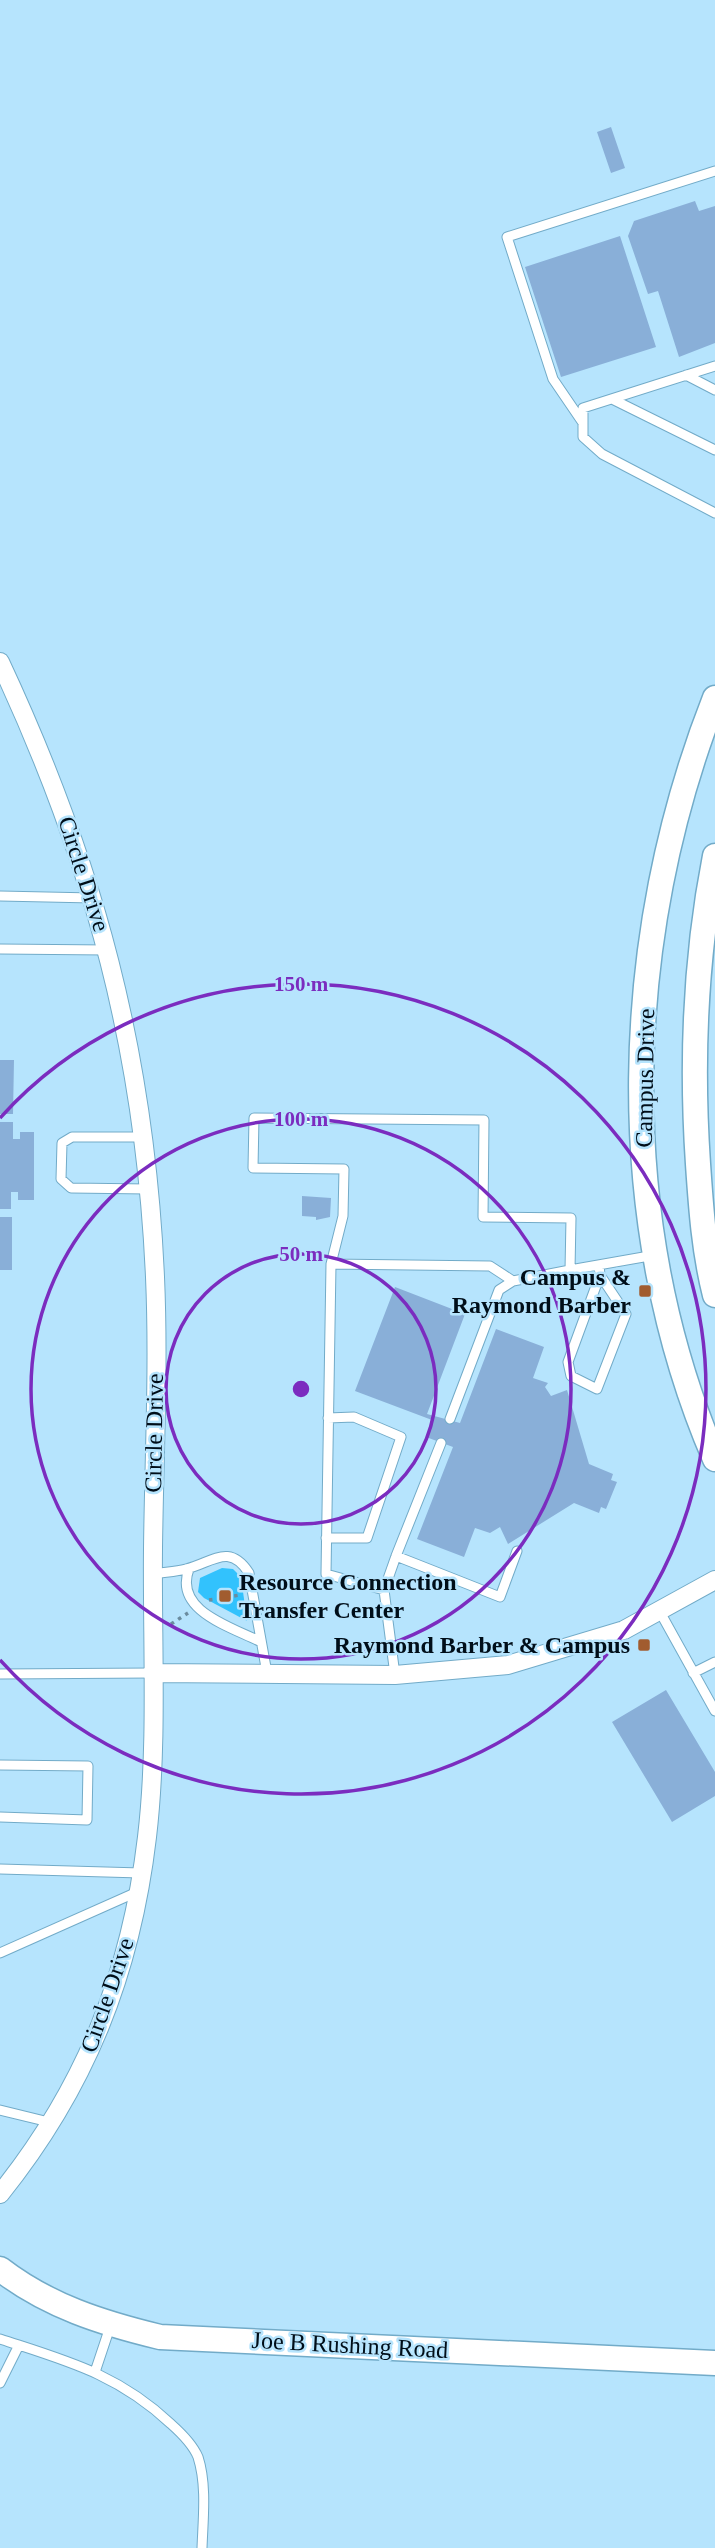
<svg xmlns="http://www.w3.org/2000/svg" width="715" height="2548" font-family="Georgia,serif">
	<rect width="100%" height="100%" fill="#b6e4fd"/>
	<path fill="#32c2fd" d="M222,1568L233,1569L241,1577L247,1621L204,1598L198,1592L200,1578Z"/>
	<path fill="#89afd8" d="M611,127L625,168L611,173L597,132Z
		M695,201L699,211L715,206V343L679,357L658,291L648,294L628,236L634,221Z
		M620,236L656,347L561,377L525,267Z
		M0,1060H14L13,1114H0Z
		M0,1122H13V1139H20V1132H34V1200H18V1192H11V1209H0Z
		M302,1196L331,1198L330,1217L316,1220V1217L302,1216Z
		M0,1217H12V1270H0Z
		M395,1287L465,1314L427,1414L460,1423L496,1329L544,1347L533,1378L548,1383L545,1387L551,1396L567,1390L589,1464L613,1474L611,1480L617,1482L606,1509L601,1507L599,1513L574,1503L508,1544L500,1527L490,1533L475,1528L464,1557L417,1539L453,1447L426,1437L432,1420L355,1391Z
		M666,1690L715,1772V1796L672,1822L612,1722Z"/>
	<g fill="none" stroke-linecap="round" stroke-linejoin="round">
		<defs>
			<path id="lane" d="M715,366L583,408V437L602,454L715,513
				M686,375L715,390
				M612,399L715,450
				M583,423L553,379L507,237L715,171
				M0,896L93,898
				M0,949L107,950
				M143,1137H72L62,1143L61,1179L71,1188L148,1189
				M331,1264L490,1266L513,1281L570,1270
				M599,1265L600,1275L568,1362L571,1376L597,1389L626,1314L600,1275
				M450,1419L499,1290L513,1281
				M326,1538H367L401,1437L354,1417L328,1418
				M396,1556L441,1443
				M189,1569C173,1611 232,1627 261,1642
				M153,1574C164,1572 176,1572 186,1569C212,1563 229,1542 249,1573L267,1673
				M384,1590L326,1574L331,1264L343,1216L344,1169L253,1168L254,1118L484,1120L483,1217L571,1218L570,1270L655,1255
				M660,1612L715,1711
				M693,1673L715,1662
				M0,1674L152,1673
				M395,1675L384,1590L396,1556L500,1597L517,1551
				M0,1765L88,1766L87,1820L0,1817
				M0,1869L141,1873
				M0,1953L137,1892
				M0,2110L53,2123
				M0,2339C67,2361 118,2374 171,2424C180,2432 193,2445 198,2457C207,2485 203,2519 202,2548
				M95,2372L110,2327
				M0,2383L19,2345"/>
			<path id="street" d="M0,662C95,865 145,1053 155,1277C159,1367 154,1459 153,1549C152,1642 158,1745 147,1837C131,1973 86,2087 0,2194
				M152,1673L395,1675L508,1665L624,1630L715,1580"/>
			<path id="secondary" d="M715,698C621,936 612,1221 715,1459
				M715,856C695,958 691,1060 698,1164C701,1208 704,1252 715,1295
				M0,2269C48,2306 102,2323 160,2337L715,2363"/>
		</defs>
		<use href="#lane" stroke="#72abc8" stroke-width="11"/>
		<use href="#street" stroke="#72abc8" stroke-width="20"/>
		<use href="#secondary" stroke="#72abc8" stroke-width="27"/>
		<path stroke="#6b8c9f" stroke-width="3.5" stroke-dasharray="3.5 5" stroke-linecap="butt" d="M209,1600L240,1595
			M171,1624L188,1613"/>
		<use href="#lane" stroke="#fff" stroke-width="9"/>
		<use href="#street" stroke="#fff" stroke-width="18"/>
		<use href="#secondary" stroke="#fff" stroke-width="24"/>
	</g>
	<g fill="none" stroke="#7b2cbf" stroke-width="3.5">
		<circle cx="301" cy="1389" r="135"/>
		<circle cx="301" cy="1389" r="270"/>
		<path d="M0 1118A405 405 0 1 1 0 1660"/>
	</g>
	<g fill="#a15c2f" stroke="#b6e4fd" stroke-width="2.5">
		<rect x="638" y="1284" width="14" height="14" rx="3.5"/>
		<rect x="218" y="1589" width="14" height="14" rx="3.5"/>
		<rect x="637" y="1638" width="14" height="14" rx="3.5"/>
	</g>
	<g text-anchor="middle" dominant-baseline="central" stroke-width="5" stroke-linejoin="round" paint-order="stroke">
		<g font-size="24" fill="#000e19" stroke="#b6e4fd">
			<text transform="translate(84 874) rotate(72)">Circle Drive</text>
			<text transform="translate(645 1078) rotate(-89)">Campus Drive</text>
			<text transform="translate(154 1433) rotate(-89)">Circle Drive</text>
			<text transform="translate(107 1995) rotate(-71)">Circle Drive</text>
			<text transform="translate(350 2345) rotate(3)">Joe B Rushing Road</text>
		</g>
		<g font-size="24" font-weight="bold" fill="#000e19" stroke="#b6e4fd" text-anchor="end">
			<text x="631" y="1277">Campus &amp;<tspan x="631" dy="28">Raymond Barber</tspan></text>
			<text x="239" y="1582" text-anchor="start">Resource Connection<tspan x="239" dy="28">Transfer Center</tspan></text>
			<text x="630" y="1645">Raymond Barber &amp; Campus</text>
		</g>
	</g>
	<circle cx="301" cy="1389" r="10" fill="#7b2cbf" stroke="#b6e4fd" stroke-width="3.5"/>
	<g font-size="21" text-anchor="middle" font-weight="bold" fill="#7b2cbf" stroke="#b6e4fd" stroke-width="5" stroke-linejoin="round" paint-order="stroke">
		<text x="301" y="991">150 m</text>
		<text x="301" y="1126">100 m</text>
		<text x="301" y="1261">50 m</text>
	</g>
</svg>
